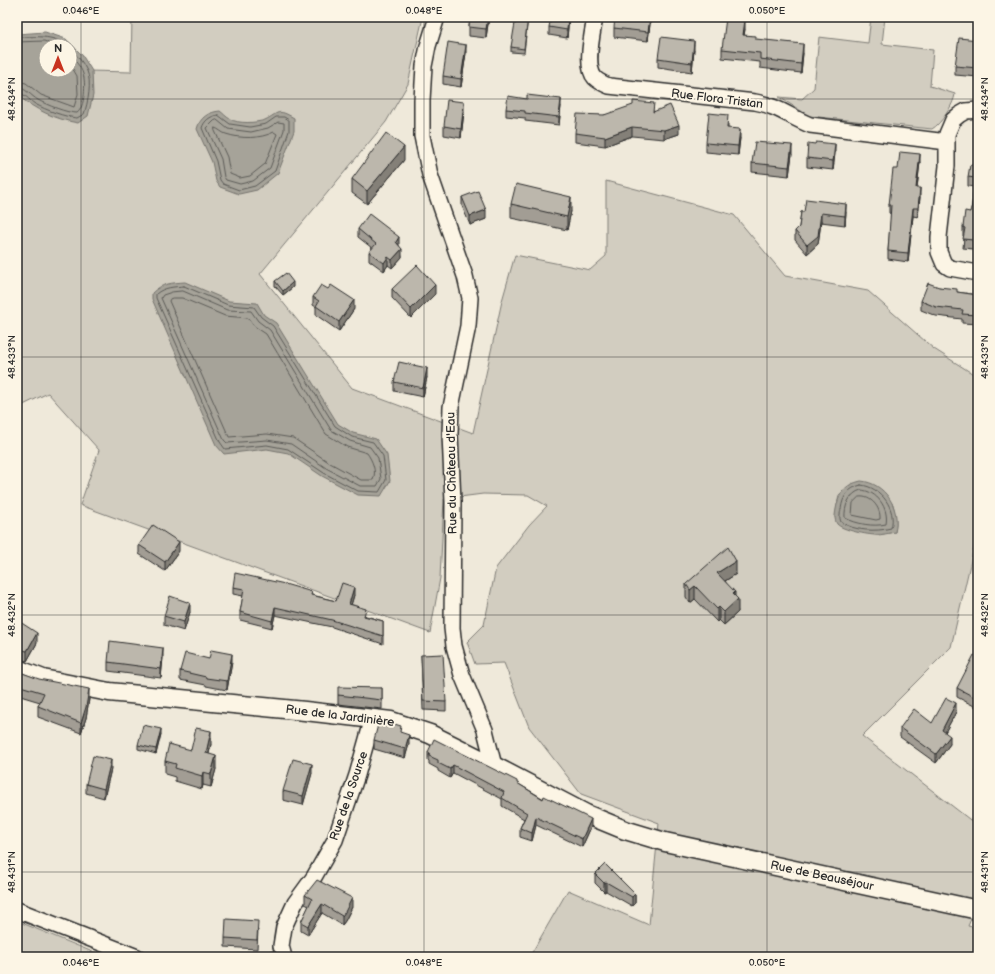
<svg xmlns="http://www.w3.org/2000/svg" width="995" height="974" font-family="'Balsamiq Sans',sans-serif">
	<rect width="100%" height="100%" fill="#efe9da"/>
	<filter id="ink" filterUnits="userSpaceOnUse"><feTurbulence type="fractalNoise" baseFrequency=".025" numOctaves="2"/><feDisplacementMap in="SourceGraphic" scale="8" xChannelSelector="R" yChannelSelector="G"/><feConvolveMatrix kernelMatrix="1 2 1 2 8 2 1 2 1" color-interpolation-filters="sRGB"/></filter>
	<g filter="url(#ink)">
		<path fill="#d2cdc0" stroke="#7e7c76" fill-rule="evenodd" d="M132,17H423L408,84L386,122L260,274L352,388L473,433L502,301L515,255L590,270L606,256V181L734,215L785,276L868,291L934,349L978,377V530L951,647L862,736L978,826V903L968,926L978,928V957H528L530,956L568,890L649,925L659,823L581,794L529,727L504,663L475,664L467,642L484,625L496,568L529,525L547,506L528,495L483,494L444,499L440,578L430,633L80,505L99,450L48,393L17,408V39L46,70L131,72ZM852,483L893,504C895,513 897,523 895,532L876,535L854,531L835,518L839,495Z
			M871,17H885L882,44L933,50L930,86L955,94C954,104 941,124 932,129L809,116L779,97L802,99L814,88L819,37L868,43Z
			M17,921L105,957H17Z"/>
		<path fill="#a6a399" stroke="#75736d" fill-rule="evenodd" d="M45,32L66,39L82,55L92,71L93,95L88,116L78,123C54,119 36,110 17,95V34ZM46,46H70V70H46Z
			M220,111C223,113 226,117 230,119C238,124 256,123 265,120C279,113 277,108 294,118V131L278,173L257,190L239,194L220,187L216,181L212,162L197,129C200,117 209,112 220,111Z
			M185,282L229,301L257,303L264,315L276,323L338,424L353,433L376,439L387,455L390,481L381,496L358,495L322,476L288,453L267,449L224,454L216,445L152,299V293C162,283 172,283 185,282Z
			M861,481C885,483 901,508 895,532C889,533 882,535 876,535C868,535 842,530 837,524C834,519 835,515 836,509C839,493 844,485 861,481Z"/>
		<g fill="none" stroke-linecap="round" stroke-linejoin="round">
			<path stroke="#5c5b57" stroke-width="1" d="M17,37C33,37 54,34 67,46
				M17,42L44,41L57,46
				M17,81L26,83L41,95L74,107L78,94L77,76L70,64
				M17,87C26,88 31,96 38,100C47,105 67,113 77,113C85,108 86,82 83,74C81,67 75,60 70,56
				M17,92C24,93 29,100 35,104C46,110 65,117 77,118L84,114C88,103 92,82 87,71C83,62 77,55 70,49
				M218,115L230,124L250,127L266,124L276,117H284L289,120V131L275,171L255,186L239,190L223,184L220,180L216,161L202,128C204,121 210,116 218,115Z
				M217,120L228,129L251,132L268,128L278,122L284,123V130L270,168L253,181L240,184L226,180L224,177L221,159L207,128L214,121Z
				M215,128C219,129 222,133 226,134C241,139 260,139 274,132L277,134L265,164L250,176L240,178L230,174L227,157L215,131Z
				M184,286L228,305L254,307L261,317L273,326L335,426L352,437L373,442L383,456L386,480L379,492L358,491L324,473L288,449L267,445L225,449L220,442L156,298V294C164,287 174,287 184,286Z
				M183,291L227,310L251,311L258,321L270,330L331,430L350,441L370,447L378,458L381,479L377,486H360L326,468L291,444L267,440L227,443L224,440L161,298L163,295L172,292Z
				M173,298H182L225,316L248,318L254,326L266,334L326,434L347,447L367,453C372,460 377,471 373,480H361L330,463L293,438L267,434L229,437L169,301L170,299Z
				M861,485C881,487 897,509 891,528C876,532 854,531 841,522C839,517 840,514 841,509C843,496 848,488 861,485Z
				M861,490C877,491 889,508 886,524C873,527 857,524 845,518C844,507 849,493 861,490Z
				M859,497C871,495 881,508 880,519L876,520L852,515L853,503Z"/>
			<defs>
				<path id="minor" d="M437,17L428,46L424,66L422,100V136L430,175L465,276L470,298L468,326L451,407L450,434L453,502L452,628L454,646L462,675L485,730L494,766
					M595,17C593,32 584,66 595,78C599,82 604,84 609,86L755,102C778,106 790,117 810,125L947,142
					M978,110L966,111L959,115L953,120L947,134V166L939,237V252L944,264L950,268L978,273
					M17,910L137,957
					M284,957L281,946L284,927L295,903L314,877L335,840L357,775L373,718"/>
				<path id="tertiary" d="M17,669L43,679L109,692L305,711L391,721L430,734L494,766L586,814L625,830L665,842L978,910"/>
			</defs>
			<use href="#minor" stroke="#2b2b2b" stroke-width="18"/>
			<use href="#tertiary" stroke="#2b2b2b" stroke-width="21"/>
			<use href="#minor" stroke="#fcf5e5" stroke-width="15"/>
			<use href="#tertiary" stroke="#fcf5e5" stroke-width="18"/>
		</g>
		<path fill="#a29d94" stroke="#2b2b2b" d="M470,17H489L486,38L469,36V27Z
			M528,17L524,53L511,52V47Z
			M569,17L567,38L549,35V27Z
			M650,24L648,41L614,37V28Z
			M745,29L744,35L756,39L803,53L801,73L760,68V62L722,58V49Z
			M978,40V77L955,75V66Z
			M694,50L692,72L658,67V58Z
			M466,53L461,87L443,84V76Z
			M527,99L561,106L559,125L525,121V118L506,116V109Z
			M464,111L461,138L444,135V126Z
			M654,111L679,134L664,139L632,136L605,146L575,142V133L604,115Z
			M728,124V128L740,138L738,155L706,152V143Z
			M815,144L835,153L833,170L807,167V158Z
			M978,150V255L973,249L963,248L964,237L963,236V227L970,212L972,205L974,187L968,186V177L976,165Z
			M792,154L789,176L752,172V163Z
			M404,160L367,204L352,193V179Z
			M920,162L917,188L920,197L918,217L913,216L908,262L888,259V251L891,214L889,213V205L898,169Z
			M462,197L486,219L470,225L462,206Z
			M511,204L571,211L567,230L511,218Z
			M801,212H846L845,225L821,222L818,244L807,254L795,240V231L799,227Z
			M358,229L399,245L402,257L392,268L388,265L384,271L369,260V252L372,248L358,237Z
			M275,281L293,287L283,295L275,286Z
			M939,287L957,292L978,295V324L962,323V319L936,316L921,310V301Z
			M392,289L435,294L411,318L392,298Z
			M313,297L354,309L339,331L316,315V307L313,305Z
			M427,377L423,397L394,391V382Z
			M139,545L179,551L165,571L139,554Z
			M736,574L725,581L735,597L738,612L724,625L719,620L717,622L695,599L690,603L686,597V584Z
			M233,587L312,595L336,601L354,595L351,605L366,616L383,621V644L332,627L275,615L272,628L240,620V612L243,596L233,594Z
			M190,612L184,631L164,625V616Z
			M17,620L37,643L27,661L17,659Z
			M421,655L446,702V711L423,710Z
			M163,657L161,678L108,671V662Z
			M978,657V708L957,697V688Z
			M209,659L232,662L227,690L206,686V685L180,680V671Z
			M17,671L89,699L86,718L81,733L38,717V706L40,702L17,695Z
			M382,688V709L338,704V695Z
			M956,712L945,732L950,744L936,763L900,737V728L932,723Z
			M401,733L409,744L405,758L374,749V740Z
			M161,734L156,754L138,749V745Z
			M211,744L209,754L216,769L211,787L203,785L202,789L175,781V777L165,774V761L191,750Z
			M428,752L517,783L591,827L582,847L536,825L532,841L520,837V828L524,819L502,806V799L453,773L450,778L438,771V769L429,764V761L428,760Z
			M111,769L104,798L86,793V784Z
			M978,769V783L976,781V772Z
			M312,773L303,805L283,800V791Z
			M595,874L635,894V903L632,906L606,891L604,892L595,883Z
			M305,895L352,907L345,921L342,925L322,913L308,935L301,931V922L309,906L305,904Z
			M258,930L257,949L225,947V938Z"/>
		<path fill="#848078" stroke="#2b2b2b" d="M488,17H489L486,38V29Z
			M568,17H569L567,38V30Z
			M650,17V24L648,41V32Z
			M745,20V29L743,43V35Z
			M694,41V50L692,72V63Z
			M803,44V53L801,73V64Z
			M466,45V53L461,87V79Z
			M561,99V106L559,125V117Z
			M464,102V111L461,138V129Z
			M679,125V134L664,139V130Z
			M632,127V136L605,146V137Z
			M740,129V138L738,155V146Z
			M835,144V153L833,170V161Z
			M792,145V154L789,176V167Z
			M404,147V160L367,204V191Z
			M920,154V162L916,196V188Z
			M920,188V197L918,217V208Z
			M571,197V211L567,230V217Z
			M846,204V212L845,225V216Z
			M913,208V216L908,262V253Z
			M486,210V219L470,225V216Z
			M821,213V222L818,244L807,254V245Z
			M399,237V245L396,242Z
			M402,249V257L392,268V260Z
			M388,257V265L384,271V263Z
			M293,282V287L283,295V291Z
			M435,285V294L411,318V309Z
			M354,300V309L339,331V322Z
			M427,368V377L423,397V388Z
			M179,542V551L165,571V562Z
			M736,561V574L717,586V573Z
			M695,586V599L690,603V590Z
			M354,587V595L349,612V604Z
			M735,592V601L738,599V612L724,625V612L733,594Z
			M190,603V612L184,631V622Z
			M275,607V615L272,628V621Z
			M719,607V620L717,622V609Z
			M37,633V643L27,661V651Z
			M163,648V657L161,678V669Z
			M232,654V662L227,690V681Z
			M89,689V699L86,718L81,733V723Z
			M956,703V712L942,738V730Z
			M161,729V734L156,754V749Z
			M211,731V744L206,766V753Z
			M409,735V744L405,758V749Z
			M950,736V744L936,763V754Z
			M216,756V769L211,787V774Z
			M111,760V769L104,798V789Z
			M312,764V773L303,805V796Z
			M453,765V773L450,778V769Z
			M203,772V785L202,789V776Z
			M536,817V825L532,841V833Z
			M591,819V827L582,847V839Z
			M606,882V891L604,892V883Z
			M635,894V903L632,906V897Z
			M352,898V907L345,921L342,925V916Z
			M322,904V913L308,935V926Z"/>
		<path fill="#bcb7ac" stroke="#2b2b2b" d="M470,17H488L486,29L469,27Z
			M516,17H528L524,49L511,47Z
			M551,17H568L567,30L549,27Z
			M615,17H650L648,32L614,28Z
			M726,18L745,20L743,35L756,36V39L803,44L801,64L760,59V53L722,49Z
			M661,37L694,41L692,63L658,58Z
			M959,38L978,40V68L955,66Z
			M448,42L466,45L461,79L443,76Z
			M527,95L561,99L559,117L525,113V111L506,109L508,96L527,99Z
			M447,100L464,102L461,129L444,126Z
			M633,101L654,103L653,112L670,105L679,125L664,130L632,127L605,137L575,133L577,114L604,115L633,105Z
			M709,113L728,115L727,128L740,129L738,146L706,143Z
			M386,133L404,147L367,191L352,179Z
			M755,142L792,145L789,167L752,163Z
			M816,142L835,144L833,161L807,158L808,143L815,144Z
			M978,150V246L973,240L963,239L965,228L963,227L965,211L970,212L972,205L975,178L968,177L970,165H976Z
			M900,152L920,154L916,188H920L918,208H913L908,253L888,251L891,205H889L893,169H898Z
			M516,184L571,197L567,217L511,204Z
			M478,191L486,210L470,216L462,197Z
			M806,199L846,204L845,216L821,213L818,236L807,245L795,231L799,227L801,212H804Z
			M369,214L399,237L396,242L402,249L392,260L388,257L384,263L369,252L376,244L358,229Z
			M417,265L435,285L411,309L392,289Z
			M286,273L293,282L283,291L275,281Z
			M928,283L939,287L957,289V292L978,295V315L962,314L963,310L936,307L921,301Z
			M321,285L328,289L331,285L354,300L339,322L316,306L319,301L313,297Z
			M399,362L427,368L423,388L394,382Z
			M153,525L179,542L165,562L139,545Z
			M728,547L736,561L717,573L735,592L733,594L738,599L724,612L719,607L717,609L695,586L690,590L686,584Z
			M235,573L285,584L312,592L311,595L336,601L342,583L354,587L349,604L366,609L364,616L383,621V636L332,620L275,607L272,621L240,612L244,589L233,587Z
			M170,596L190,603L184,622L164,616Z
			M17,620L37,633L27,651L17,649Z
			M110,641L163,648L161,669L108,662Z
			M211,650L232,654L227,681L206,678V677L180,671L185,653L209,659Z
			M443,654L446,702L423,701L421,655Z
			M974,655L978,657V699L957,688Z
			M17,671L39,679L89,689L86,707L81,723L38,706L44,693L17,685Z
			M338,687L382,688V700L338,695Z
			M946,698L956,703L942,730L950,736L936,754L900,728L914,709L932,723Z
			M379,721L388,722L401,726L400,732L409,735L405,749L374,740Z
			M143,725L161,729L156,749L138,745Z
			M196,728L211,731L206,753L216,756L211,774L203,772L202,776L175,768L176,764L165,761L169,744L191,750Z
			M434,739L517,781V783L543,799L544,796L591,819L582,839L536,817L532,833L520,828L527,813L502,798L504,792L453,765L450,769L438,763V760L429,756L430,753L428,752Z
			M93,756L111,760L104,789L86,784Z
			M293,759L312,764L303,796L283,791Z
			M978,769V774L976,772Z
			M605,864L635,894L632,897L606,882L604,883L595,874Z
			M317,880L352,898L345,912L342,916L322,904L308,926L301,922L312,899L305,895Z
			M226,919L258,921L257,940L225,938Z
			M275,951L278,957H264V953Z"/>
	</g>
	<path fill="none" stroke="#2b2b2b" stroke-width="1" stroke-opacity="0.45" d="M81,17V957M424,17V957M767,17V957M17,99H978M17,357H978M17,615H978M17,872H978"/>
	<g text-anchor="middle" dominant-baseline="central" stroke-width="4" stroke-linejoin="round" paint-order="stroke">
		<g font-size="12" fill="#2b2b2b" stroke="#fcf5e5">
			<text transform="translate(717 99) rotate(7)">Rue Flora Tristan</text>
			<text transform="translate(452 473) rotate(-91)">Rue du Château d'Eau</text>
			<text transform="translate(340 716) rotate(7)">Rue de la Jardinière</text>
			<text transform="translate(349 796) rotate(-71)">Rue de la Source</text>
			<text transform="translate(822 876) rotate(12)">Rue de Beauséjour</text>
		</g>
	</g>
	<rect width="995" height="974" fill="none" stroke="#fcf5e5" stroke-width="44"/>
	<g transform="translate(58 58)"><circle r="19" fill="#fcf5e5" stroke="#a8a49b"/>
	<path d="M0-3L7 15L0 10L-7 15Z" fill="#c8321e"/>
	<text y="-6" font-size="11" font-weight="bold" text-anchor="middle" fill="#2b2b2b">N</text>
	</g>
	<rect x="22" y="22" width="951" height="930" fill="none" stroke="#2b2b2b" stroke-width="1.5"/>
	<g font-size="10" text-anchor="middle" fill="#2b2b2b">
		<text x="81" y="14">0.046°E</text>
		<text x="424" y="14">0.048°E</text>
		<text x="767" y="14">0.050°E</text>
		<text transform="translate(11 99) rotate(-90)" y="4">48.434°N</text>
		<text transform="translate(984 99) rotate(-90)" y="4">48.434°N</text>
		<text transform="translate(11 357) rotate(-90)" y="4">48.433°N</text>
		<text transform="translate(984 357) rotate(-90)" y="4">48.433°N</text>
		<text transform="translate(11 615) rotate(-90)" y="4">48.432°N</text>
		<text transform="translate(984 615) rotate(-90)" y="4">48.432°N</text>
		<text transform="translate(11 872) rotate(-90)" y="4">48.431°N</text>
		<text transform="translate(984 872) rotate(-90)" y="4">48.431°N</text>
		<text x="81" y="966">0.046°E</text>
		<text x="424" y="966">0.048°E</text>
		<text x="767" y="966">0.050°E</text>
	</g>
</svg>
